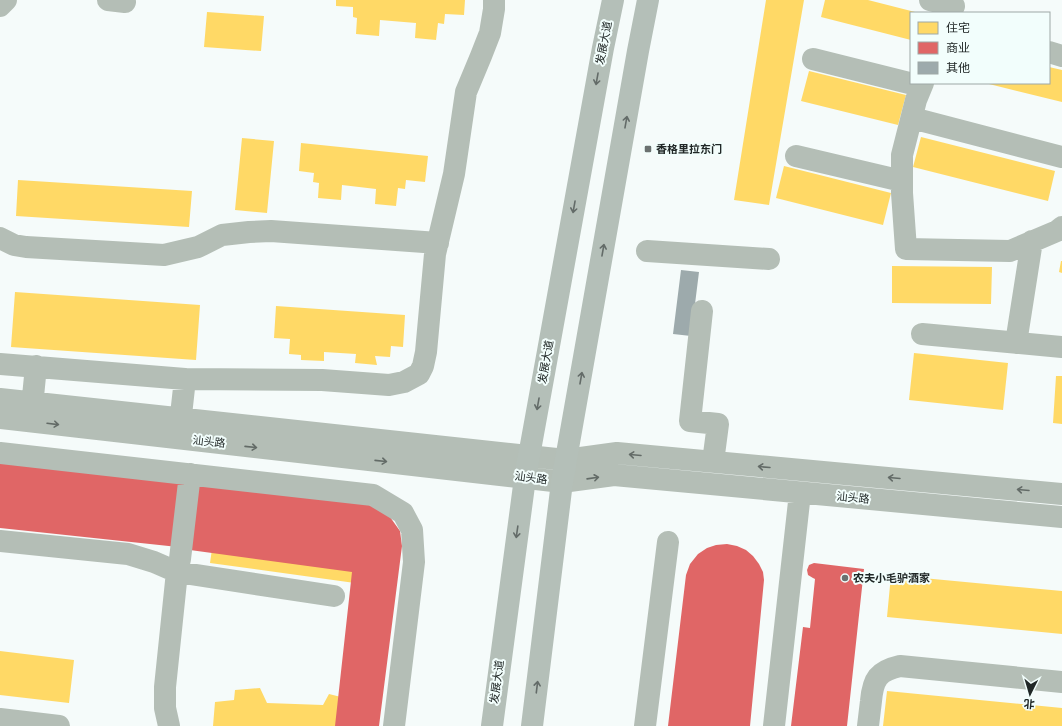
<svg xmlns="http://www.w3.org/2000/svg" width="1062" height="726" font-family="Signika,'Noto Sans SC',sans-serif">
	<rect width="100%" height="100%" fill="#f5fbfa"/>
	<path fill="#ffd966" d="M336,0H465L464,15L445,14L444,24L438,23L436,40L415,38L416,23L380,20L379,36L356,34L357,18L353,17V7L336,6Z
		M766,0H804L769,205L734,200Z
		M825,0H868L919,13H911V40L821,17Z
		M207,12L264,16L261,51L204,47Z
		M1049,67L1062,70V102L989,84L1049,83Z
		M809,71L906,95L898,125L801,101Z
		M921,137L1055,171L1048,201L913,167Z
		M242,138L274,141L267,213L235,210Z
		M301,143L428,156L425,182L406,180L405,189L398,188L396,206L375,204L376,189L342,185L341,200L318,198L319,183L313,182L314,173L299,171Z
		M784,166L891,193L883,225L776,198Z
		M18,180L192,191L189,227L16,216Z
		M1061,261H1062V273L1059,272Z
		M892,266L992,267L991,304L892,303Z
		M15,292L200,305L196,360L11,347Z
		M276,306L405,315L403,347L391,346L390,357L375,356L377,365L355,363L356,354L324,352V361L301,360V355L289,354L290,339L274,338Z
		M914,353L1008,363L1003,410L909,400Z
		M1056,376H1062V424L1053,423Z
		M0,474L122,487L118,523L0,511Z
		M260,515L267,529L322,533L329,521L349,527L347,539L369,550L362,584L210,563L215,528L234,526V516Z
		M891,575L1062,591V634L887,617Z
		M0,651L74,660L69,703L0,695Z
		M260,688L267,703L323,705L329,694L349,699L348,711L370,721L369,726H213L215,702L234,700L235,690Z
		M887,691L1062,708V726H883Z"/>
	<path fill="#e06666" d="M0,463L185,481L178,547L0,528Z
		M199,485L366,504L380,509L390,517L400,531L402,546L379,726H335L352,572L190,550Z
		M727,544L737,546L746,550L753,556L759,564L763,572L764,580L750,726H668L686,575L690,564L698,554L707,548L716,545Z
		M814,563L864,569L847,726H791L803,627L810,628L815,579L813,578L808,575L807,570L809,565Z"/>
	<path fill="#9daaac" d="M681,270L699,272L691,336L673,334Z"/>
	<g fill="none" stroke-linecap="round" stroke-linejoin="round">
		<path stroke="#b4beb6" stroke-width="22" d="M108,0L125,2
			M930,0L954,6
			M0,6L6,0
			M1049,52L1062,56
			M813,59L921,86
			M923,83L916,100L902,155V193L906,249L1010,251L1057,231L1062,227
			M912,118L1062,157
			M796,156L902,181
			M0,238L14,245L26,247L164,255L198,247L222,235L249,232L271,231L438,243
			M647,251L769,259
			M702,311L690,421L718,424L713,462
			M922,334L1062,347
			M1016,343L1032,241
			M0,364L185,379L322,380L389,385L404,382L419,374L423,366L426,352L435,254L454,174L466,92L481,56L490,33L494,9V0
			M0,399L566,460L617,453L1062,494
			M31,417L36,366
			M0,418L562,482L614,475L1062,517
			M179,433L185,379
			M0,453L373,495L403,513L412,530L414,562L394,726
			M0,541L128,554L154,562L177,572L334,596
			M0,719L59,726
			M169,726L165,708V687L177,572L180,559L190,474
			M645,726L668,542
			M774,726L800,493
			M868,726C869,718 870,709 871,701C873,679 878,671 900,666L1062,682"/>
		<path stroke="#b4bfb8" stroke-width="22" d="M492,726L525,478L603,48L613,0
			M532,726L562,482L638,51L648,0"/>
	</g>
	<defs><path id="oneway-shaft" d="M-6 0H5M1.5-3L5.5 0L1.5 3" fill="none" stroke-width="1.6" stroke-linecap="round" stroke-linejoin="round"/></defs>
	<g stroke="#636b68">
		<use href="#oneway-shaft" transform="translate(597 79) rotate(100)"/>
		<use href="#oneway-shaft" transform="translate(626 122) rotate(-80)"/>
		<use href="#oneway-shaft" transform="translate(574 207) rotate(100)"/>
		<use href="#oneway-shaft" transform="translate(603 250) rotate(-80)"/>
		<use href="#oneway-shaft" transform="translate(581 378) rotate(-80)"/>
		<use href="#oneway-shaft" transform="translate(538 404) rotate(100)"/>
		<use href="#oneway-shaft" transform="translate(517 532) rotate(98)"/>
		<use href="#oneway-shaft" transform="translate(537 687) rotate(-83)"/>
	</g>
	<g stroke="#636b67">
		<use href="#oneway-shaft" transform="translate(53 424) rotate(7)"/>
		<use href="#oneway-shaft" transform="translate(251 447) rotate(6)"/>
		<use href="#oneway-shaft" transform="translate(635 455) rotate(-175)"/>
		<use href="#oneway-shaft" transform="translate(381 461) rotate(6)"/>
		<use href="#oneway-shaft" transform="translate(764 467) rotate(-175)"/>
		<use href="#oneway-shaft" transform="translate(593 478) rotate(-8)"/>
		<use href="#oneway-shaft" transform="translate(894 478) rotate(-175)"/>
		<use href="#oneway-shaft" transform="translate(1023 490) rotate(-175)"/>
	</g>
	<g fill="#6b7170" stroke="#f2fefc" stroke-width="1.5">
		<rect x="644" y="145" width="8" height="8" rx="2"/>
		<circle cx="845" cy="578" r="4"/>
	</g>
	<g text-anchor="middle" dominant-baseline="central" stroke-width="4" stroke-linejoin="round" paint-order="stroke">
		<g font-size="11" fill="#202726" stroke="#f2fefc">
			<text transform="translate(604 43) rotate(-79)">发展大道</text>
			<text transform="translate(546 362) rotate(-80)">发展大道</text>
			<text transform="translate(209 442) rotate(6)">汕头路</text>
			<text transform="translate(531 478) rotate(7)">汕头路</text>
			<text transform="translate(853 498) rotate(5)">汕头路</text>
			<text transform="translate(497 682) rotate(-82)">发展大道</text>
		</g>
		<g font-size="11" font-weight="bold" fill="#202726" stroke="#f2fefc" text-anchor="start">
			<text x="656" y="149">香格里拉东门</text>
			<text x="853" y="578">农夫小毛驴酒家</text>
		</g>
	</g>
	<rect x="910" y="12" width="140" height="72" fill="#f2fefc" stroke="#9ea8a6"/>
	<rect x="918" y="22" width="20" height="12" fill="#ffd966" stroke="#9ea8a6"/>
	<text x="946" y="32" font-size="12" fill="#202726">住宅</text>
	<rect x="918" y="42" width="20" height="12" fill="#e06666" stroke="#9ea8a6"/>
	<text x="946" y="52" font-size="12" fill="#202726">商业</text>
	<rect x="918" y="62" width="20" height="12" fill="#9daaac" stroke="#9ea8a6"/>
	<text x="946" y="72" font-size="12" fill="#202726">其他</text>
	<g transform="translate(1030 694) rotate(185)" stroke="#f2fefc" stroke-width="3" paint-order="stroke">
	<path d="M0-3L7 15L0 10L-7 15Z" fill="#202726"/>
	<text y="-6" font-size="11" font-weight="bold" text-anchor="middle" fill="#202726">北</text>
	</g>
</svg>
